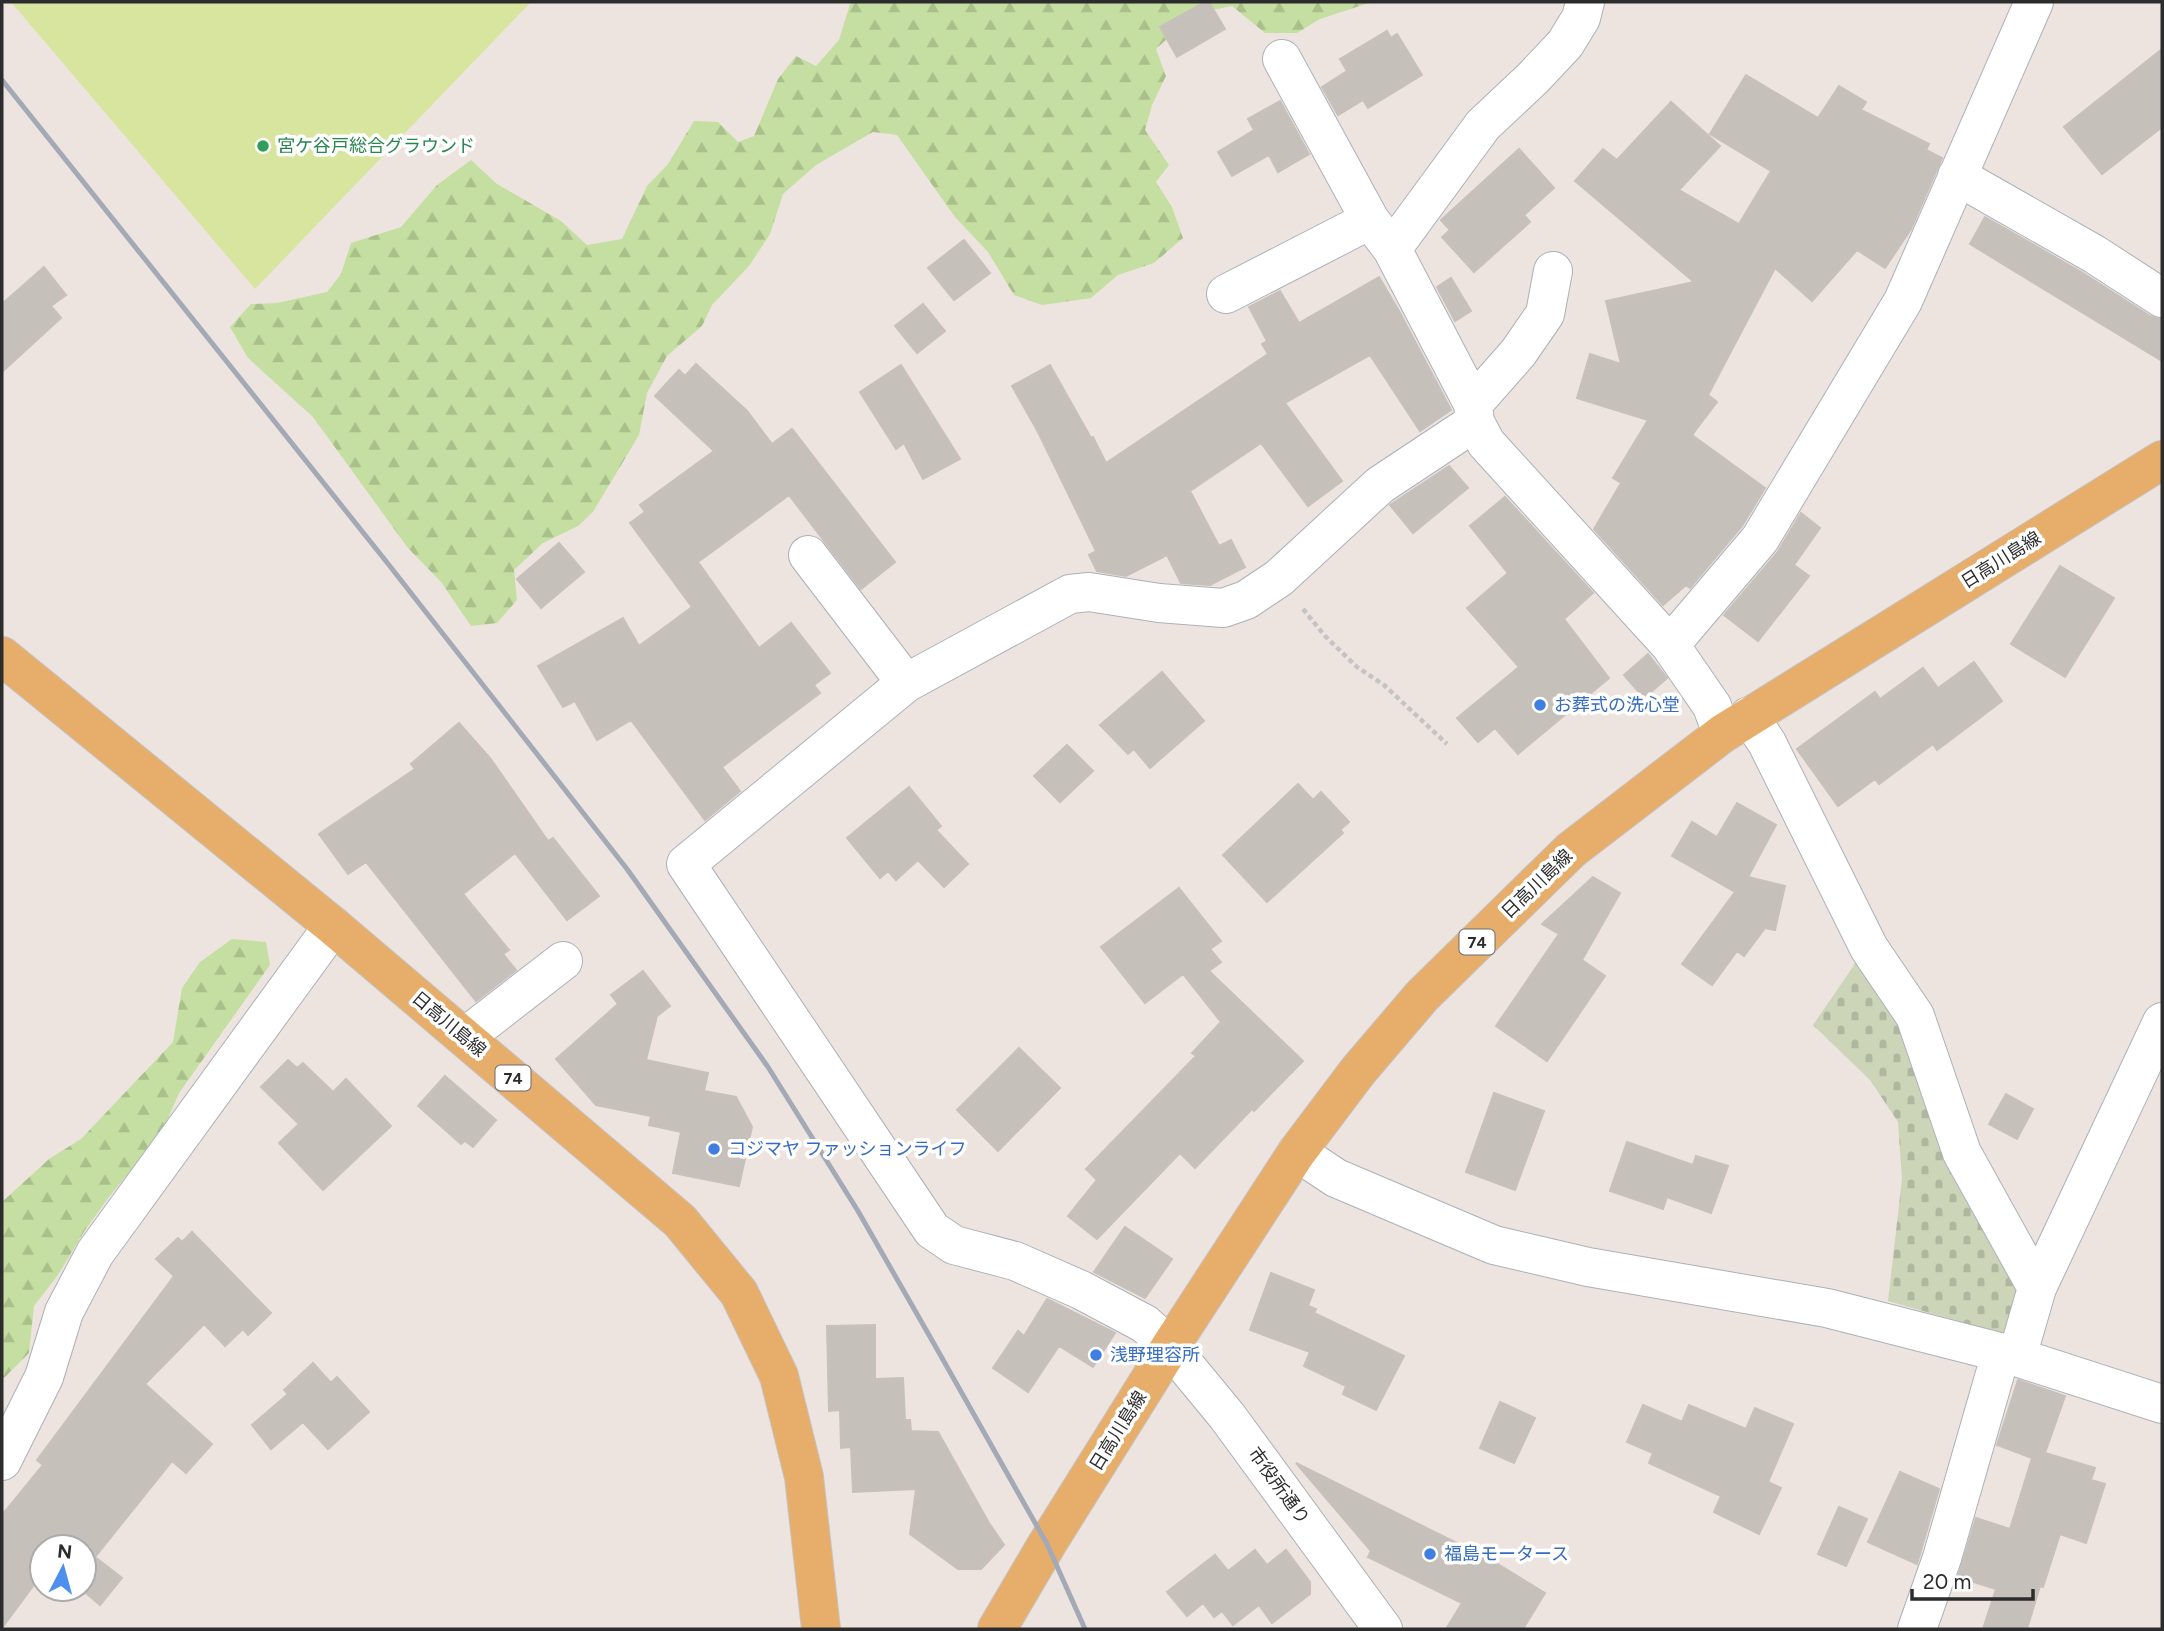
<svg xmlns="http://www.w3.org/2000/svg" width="2164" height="1631" font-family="Figtree,'Noto Sans JP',sans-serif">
	<defs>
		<pattern id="forest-firs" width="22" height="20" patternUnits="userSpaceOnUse" patternTransform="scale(1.75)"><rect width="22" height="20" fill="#c4dfa1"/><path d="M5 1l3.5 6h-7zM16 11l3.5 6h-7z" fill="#a9c08b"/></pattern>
		<pattern id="cemetery-stones" width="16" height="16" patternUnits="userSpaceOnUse" patternTransform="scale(1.75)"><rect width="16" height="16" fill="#cdd5b9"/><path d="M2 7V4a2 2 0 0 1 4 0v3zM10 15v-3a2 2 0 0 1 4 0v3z" fill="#b0b79f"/></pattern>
	</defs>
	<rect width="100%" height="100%" fill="#ede4e0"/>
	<path fill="url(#forest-firs)" d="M853,2H1372L1320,19L1297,33H1265L1232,6L1203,12L1180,27L1156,49L1166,76L1152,105L1145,130L1169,165L1156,182L1172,207L1183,238L1154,263L1118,275L1091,298L1042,305L1014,295L988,252L955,217L897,135L873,132L816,165L783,194L770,234L749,266L712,305L702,326L667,356L647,393L639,435L593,512L578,526L543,543L514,570L517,600L497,623L471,626L441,582L408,548L313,417L248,358L230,327L251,304L277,303L327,292L341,274L351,243L401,227L437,185L471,160L497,184L561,221L587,245L622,239L647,186L668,164L694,121L718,122L738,142L754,136L778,79L796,56L816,66L839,40L850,4Z
		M232,939L266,942L270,965L179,1093L162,1132L109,1197L85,1230L58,1275L34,1306L29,1353L2,1380V1202L49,1159L81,1139L173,1042L182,988L200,962Z"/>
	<path fill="url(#cemetery-stones)" d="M1861,955L1894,1000L2020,1286L2003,1334L1888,1301L1902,1179L1898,1122L1870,1080L1813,1025Z"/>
	<path fill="#d7e59e" d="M11,2H531L255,289Z"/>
	<path fill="#c6c0bb" stroke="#c8c0ba" stroke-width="2" d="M1205,2H1209L1225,29L1177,57L1160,27Z
		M1387,31L1391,38L1397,34L1422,75L1368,108L1363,100L1338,115L1322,87L1347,71L1340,59Z
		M2162,49V127L2102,174L2064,127Z
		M1746,75L1818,118L1839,86L1866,102L1861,110L1929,144L1926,150L1942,158L1911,229L1885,268L1857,250L1812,301L1775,268L1708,395L1717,402L1692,435L1765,488L1742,526L1690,588L1686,585L1663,605L1594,529L1621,483L1613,478L1648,420L1577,398L1590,354L1621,364L1606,301L1694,282L1575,181L1603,149L1617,160L1671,102L1720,146L1679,190L1739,224L1771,171L1710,134Z
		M1280,101L1309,154L1278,172L1269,155L1232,176L1218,152L1254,130L1248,119Z
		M1519,149L1554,188L1524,215L1530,222L1474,272L1442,237L1450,230L1441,220Z
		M1985,217L2083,273L2150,316L2162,320V361L1970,244Z
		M964,240L990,273L954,300L928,268Z
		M44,267L66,295L51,306L61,318L2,372V304Z
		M1379,277L1399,311L1451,410L1420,431L1370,355L1285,403L1342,481L1308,506L1261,443L1190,491L1219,546L1231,540L1245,567L1210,585L1181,583L1167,555L1126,576L1097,571L1089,555L1096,551L1038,432L1012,386L1050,365L1091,438L1093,437L1106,463L1268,354L1262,344L1267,341L1249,307L1280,291L1299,323Z
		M1451,278L1471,311L1455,321L1437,287Z
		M923,304L945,331L917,353L895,326Z
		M696,364L747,411L772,444L792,429L895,562L861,589L789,495L698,562L759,648L791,623L830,673L814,685L820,693L722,767L740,791L705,820L631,720L597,740L575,701L563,707L538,666L623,618L639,646L692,607L630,523L645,512L640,505L714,451L655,396L679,370L685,376Z
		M901,365L960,459L923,479L904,443L896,449L860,392Z
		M1449,466L1468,488L1413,533L1390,505Z
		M1505,497L1593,593L1564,619L1609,678L1518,754L1495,728L1478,742L1457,718L1519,667L1467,608L1508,573L1470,526Z
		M1801,513L1820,528L1794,565L1809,576L1758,641L1724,615L1777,553Z
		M559,543L584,572L541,608L517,579Z
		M2060,566L2114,598L2065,677L2011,644Z
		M1648,654L1667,678L1644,698L1624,675Z
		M1974,662L2002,701L1937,750L1933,744L1879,784L1875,779L1838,806L1797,749L1875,692L1880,699L1923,668L1938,688Z
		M1162,672L1204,721L1150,768L1134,749L1128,754L1100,725Z
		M459,723L490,758L548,841L553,838L599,896L567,920L515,853L463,894L509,950L503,954L516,970L476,1001L366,862L348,874L319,834L415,769L411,764Z
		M1067,745L1093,771L1060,802L1034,776Z
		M1298,784L1313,800L1321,792L1349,822L1340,830L1343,833L1267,902L1223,855Z
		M909,787L941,826L936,830L968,864L944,887L918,860L896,880L888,871L880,878L847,838Z
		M1737,803L1776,825L1748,877L1785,886L1775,930L1765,928L1744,956L1737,951L1712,985L1682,964L1735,892L1672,856L1692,822L1717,837Z
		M1593,877L1620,893L1582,960L1605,976L1547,1061L1496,1026L1559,934L1542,924Z
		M1179,888L1221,941L1210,949L1221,962L1209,971L1303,1061L1254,1111L1252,1109L1195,1168L1180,1153L1097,1239L1068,1216L1097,1180L1086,1169L1196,1056L1192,1053L1221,1022L1183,974L1145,1003L1101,947Z
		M643,971L670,1006L657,1016L646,1060L708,1073L704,1091L736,1097L752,1127L739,1186L673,1173L681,1132L649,1125L651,1116L596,1105L556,1059L618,1004L611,995Z
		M1019,1048L1060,1088L998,1151L957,1110Z
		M288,1060L297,1068L303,1063L333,1092L346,1079L391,1126L323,1190L279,1143L299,1124L261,1087Z
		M445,1076L496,1120L473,1147L465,1141L461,1144L418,1106Z
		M1494,1093L1544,1111L1515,1190L1466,1172Z
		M2006,1094L2033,1109L2017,1139L1989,1124Z
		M1627,1142L1693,1165L1696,1156L1728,1166L1711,1213L1667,1197L1663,1209L1610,1191Z
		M1125,1227L1172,1259L1145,1298L1094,1272Z
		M192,1232L271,1313L248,1335L243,1329L225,1346L204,1324L145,1384L212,1444L186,1473L172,1461L95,1557L122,1578L100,1605L81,1589H84V1547H42V1574L2,1628V1515L43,1465L37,1460L174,1276L156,1259L178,1238L182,1242Z
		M1271,1273L1314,1290L1308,1306L1316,1309L1314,1313L1404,1356L1376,1410L1343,1394L1346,1386L1304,1366L1310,1352L1250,1330Z
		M1047,1299L1115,1333L1093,1367L1059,1346L1028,1392L993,1368L1018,1331L1024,1336Z
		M875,1325V1379L903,1378L905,1420H910L911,1431L938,1432L989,1523L1004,1545L981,1569H958L910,1534L916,1489L853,1492L851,1447L841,1448L840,1410L829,1411L827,1326Z
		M313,1363L331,1383L337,1377L369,1412L328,1449L303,1422L271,1449L252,1425L288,1394L284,1390Z
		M2018,1380L2065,1396L2045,1453L2095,1468L2091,1480L2105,1484L2086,1543L2060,1534L2043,1587L2040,1586L2027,1629H1983L1996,1589L1958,1577L1976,1518L2010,1529L2032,1458L1997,1445Z
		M1500,1402L1535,1418L1514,1463L1480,1448Z
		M1643,1405L1682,1422L1689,1405L1746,1429L1755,1408L1793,1424L1768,1482L1781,1488L1759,1534L1714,1512L1721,1496L1649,1463L1653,1453L1627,1442Z
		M1296,1463L1491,1560L1545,1593L1523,1629H1446L1462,1603L1368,1557L1371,1551Z
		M1900,1472L1939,1489L1917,1564L1868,1542Z
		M1839,1507L1867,1519L1846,1566L1818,1554Z
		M1255,1550L1267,1565L1286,1550L1310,1582V1594L1272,1623L1259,1605L1233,1625L1222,1611L1214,1617L1203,1603L1187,1616L1167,1592L1215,1555L1228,1571Z"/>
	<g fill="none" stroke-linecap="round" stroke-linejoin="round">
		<defs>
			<path id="minor" d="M1282,59L1370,220L1392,249L1473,404L1475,422L1486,443L1670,645L1712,706L1722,734
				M1957,176L2094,254L2162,298
				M1392,249L1483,125L1533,78L1565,44L1581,18L1585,2
				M1226,294L1370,220
				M1473,404L1518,353L1545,314L1553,271
				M808,555L906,683
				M1670,645L1760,539L1903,301L2034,2
				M1749,716L1767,743L1869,948L1915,1016L1962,1153L2037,1288
				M465,1037L563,961
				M1297,1152L1336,1178L1494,1245L1588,1267L1827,1308L2007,1354L2162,1404
				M2017,1357L2037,1288L2162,1022
				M2,1461L44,1377L64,1312L95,1253L333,926
				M1383,1629L1227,1416L1170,1347L1145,1324L1081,1290L1015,1261L954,1245L932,1230L686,864L906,683L1070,594L1089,592L1159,603L1223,608L1246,600L1279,578L1380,485L1475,422
				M1917,1629L1942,1558L2001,1353"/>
			<path id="major" d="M2,656L333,926L680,1221L739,1293L779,1376L804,1477L821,1629
				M997,1629L1047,1544L1170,1347L1297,1152L1358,1071L1422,996L1571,850L1722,734L2162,460"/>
		</defs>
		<use href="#minor" stroke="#acb1b8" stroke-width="40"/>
		<use href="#major" stroke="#c4c4c4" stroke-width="40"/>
		<path stroke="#c4c4c4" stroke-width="4.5" stroke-dasharray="5 3.5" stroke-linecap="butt" d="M1303,609L1325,636L1357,667L1384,685L1447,744"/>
		<use href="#minor" stroke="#fff" stroke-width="38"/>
		<use href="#major" stroke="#e7ae6b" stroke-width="38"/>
		<path stroke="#a3aab5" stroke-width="5" d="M2,80L389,565L627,869L768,1067L858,1211L933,1342L1047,1544L1085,1629"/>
	</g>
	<circle fill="#2e9e5b" stroke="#fff" stroke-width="2.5" cx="263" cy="146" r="7"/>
	<g fill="#3f7fe0" stroke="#fff" stroke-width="2.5">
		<circle cx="1540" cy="705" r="7"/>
		<circle cx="714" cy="1149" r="7"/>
		<circle cx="1096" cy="1355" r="7"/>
		<circle cx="1430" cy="1554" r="7"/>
	</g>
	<g text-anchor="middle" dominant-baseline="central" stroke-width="7" stroke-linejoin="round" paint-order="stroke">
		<g fill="#fff" stroke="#6b6b6b" stroke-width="2">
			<rect x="1459.5" y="929.5" width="35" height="25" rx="5"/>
			<rect x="495.5" y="1065.5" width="35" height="25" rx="5"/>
		</g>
		<g font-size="16" font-weight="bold" fill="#2c2c2c">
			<text x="1477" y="942">74</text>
			<text x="513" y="1078">74</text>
		</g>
		<g font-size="18" fill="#27864d" stroke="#fff" text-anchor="start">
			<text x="277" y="146">宮ケ谷戸総合グラウンド</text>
		</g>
		<g font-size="18" fill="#2c2c2c" stroke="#fff">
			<text transform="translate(2001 560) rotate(-32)">日高川島線</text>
			<text transform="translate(1537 884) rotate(-44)">日高川島線</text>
			<text transform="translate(449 1024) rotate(40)">日高川島線</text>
			<text transform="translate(1118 1431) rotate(-58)">日高川島線</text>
			<text transform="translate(1279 1486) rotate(54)">市役所通り</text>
		</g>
		<g font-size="18" fill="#366cbe" stroke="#fff" text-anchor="start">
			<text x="1554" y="705">お葬式の洗心堂</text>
			<text x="728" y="1149">コジマヤ ファッションライフ</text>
			<text x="1110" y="1355">浅野理容所</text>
			<text x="1444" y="1554">福島モータース</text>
		</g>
	</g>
	<rect width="2164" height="1631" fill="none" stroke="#2c2c2c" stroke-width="7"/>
	<g transform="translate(63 1568) rotate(6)"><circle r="33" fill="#ffffff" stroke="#ababab" stroke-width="2"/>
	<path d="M0-5L12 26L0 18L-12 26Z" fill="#4d8fed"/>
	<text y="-10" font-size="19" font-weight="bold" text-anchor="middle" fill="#2c2c2c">N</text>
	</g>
	<path d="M1912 1589v10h121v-10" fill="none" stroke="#2c2c2c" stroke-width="3.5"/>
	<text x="1923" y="1589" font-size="21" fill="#2c2c2c" stroke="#ffffff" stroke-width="5" paint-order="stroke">20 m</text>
</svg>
